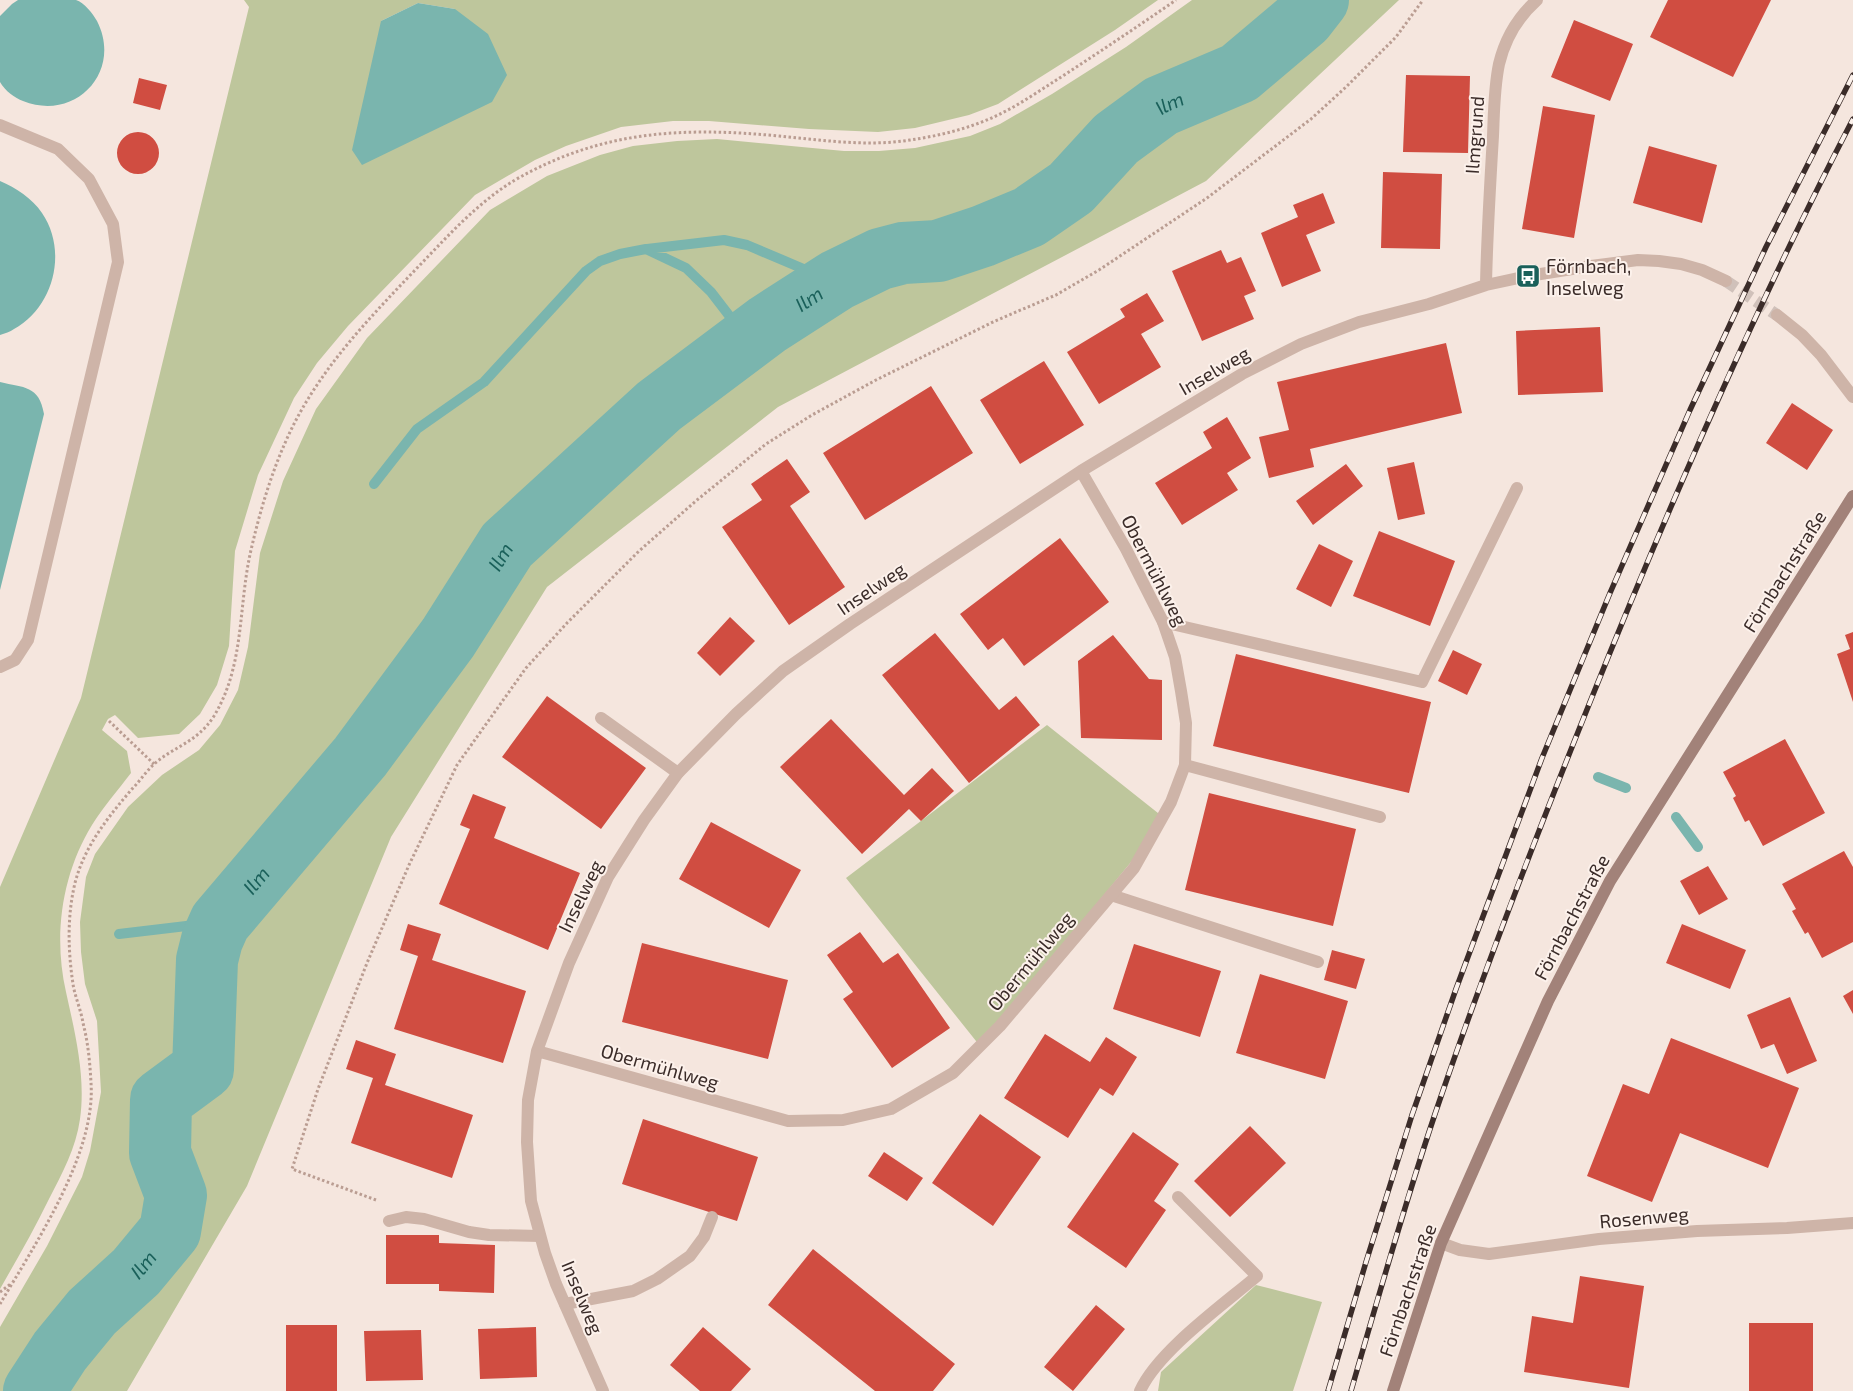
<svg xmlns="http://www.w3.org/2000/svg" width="1853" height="1391" font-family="'Exo 2',sans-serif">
	<rect width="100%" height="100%" fill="#f5e6de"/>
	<path fill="#bec69c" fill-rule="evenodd" d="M244,0H1158L1115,30L998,104L969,115L915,128L878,132L809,129L709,121H673L621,127L566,146L535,160L475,195L348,326L317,363L294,398L258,475L235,551L229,646L217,685L200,714L179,734L138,738L115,715L108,719L102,730L127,751L131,773C118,790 104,806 92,825C62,874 53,935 66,992C75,1033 86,1077 80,1119C76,1148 62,1174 49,1199C34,1230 17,1259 0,1289V887L81,698L249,7ZM418,3L455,9L381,21Z
		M1192,0H1399L1206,181L778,407L547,587L391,837L247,1186L127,1391H0V1327L47,1246L82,1177L90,1151L101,1092L97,1021L85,984L81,952L80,922L86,877L95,854L128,807L162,775L199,750L220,725L238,690L248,647L260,553L283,481L316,409L367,338L490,210L547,176L600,155L633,146L677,141L717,139L844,151H879L915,148L970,136L1000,124L1052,94L1126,47Z
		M1047,725L1163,817L1154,834L980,1046L846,878Z
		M1256,1285L1322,1302L1293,1391H1158L1161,1372Z"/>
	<path fill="#7ab5ae" d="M18,0C33,0 63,0 76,0C84,2 93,14 97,21C123,72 75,122 23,101C15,98 5,91 0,82V16L12,4Z
		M418,3L455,9L488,34L507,75L492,102L362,165L352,150L381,21Z
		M0,181C16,188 32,198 42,213C68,251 54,307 14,329C10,332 5,333 0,335Z
		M0,382C24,388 39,385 44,414L0,590Z"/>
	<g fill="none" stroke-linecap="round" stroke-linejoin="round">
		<path stroke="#7ab5ae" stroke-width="10" d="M647,249L724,240L747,245L806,270L837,280
			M374,484L417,429L484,382L586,271L600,261L620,254L646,249L686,268L711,292L731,318L748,325H767
			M1598,777L1626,788
			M1676,817L1698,847
			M119,934L220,922"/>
		<path stroke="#7ab5ae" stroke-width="62" id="s1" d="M34,1391L60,1351L92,1312L136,1272L170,1231L176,1195L160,1153L161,1100L203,1069L207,960L212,940L220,922L360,757L448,638L507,545L659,406L767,325L837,280L880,259L903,253L938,251L983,236L1029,217L1071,188L1116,139L1161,106L1239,73L1304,18L1318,0"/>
	</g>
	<path fill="#d04d41" d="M1668,0H1771L1733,77L1650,37Z
		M1574,20L1633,44L1610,101L1551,77Z
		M1406,75L1470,76L1468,153L1403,152Z
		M139,78L167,85L160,110L133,103Z
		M1543,106L1595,115L1574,238L1522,229Z
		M117 153a21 21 0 1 1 42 0a21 21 0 1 1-42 0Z
		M1649,146L1717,165L1702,223L1633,203Z
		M1383,172L1442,174L1440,249L1381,248Z
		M1323,193L1335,223L1306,235L1321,271L1282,287L1261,233L1298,217L1293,205Z
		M1221,250L1227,263L1241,257L1256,291L1244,296L1254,319L1202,341L1172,271Z
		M1147,293L1164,321L1141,334L1161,367L1099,404L1067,352L1125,317L1120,309Z
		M1600,327L1603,392L1518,395L1516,331Z
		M1446,343L1462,413L1310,449L1314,467L1269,478L1259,437L1289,430L1277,382Z
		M1044,361L1084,425L1020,464L980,400Z
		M931,386L973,453L865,520L823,453Z
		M1792,403L1833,430L1807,470L1766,443Z
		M1227,417L1251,458L1227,473L1238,490L1182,525L1155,483L1212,448L1203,432Z
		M787,459L810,492L790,506L845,587L789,625L722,527L762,500L751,484Z
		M1414,462L1425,514L1398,520L1387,468Z
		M1346,464L1363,486L1313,525L1296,501Z
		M1379,531L1455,561L1430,626L1353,596Z
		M1060,538L1109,602L1024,666L1003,638L988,650L960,614Z
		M1319,544L1353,561L1331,607L1296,589Z
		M730,617L755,641L720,676L697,653Z
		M1853,632V702L1837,654L1850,649L1845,635Z
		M935,633L999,710L1016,696L1040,725L969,783L882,675Z
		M1113,635L1149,679L1162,680V740L1081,738L1078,661Z
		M1453,650L1482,664L1467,695L1438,681Z
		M1236,654L1431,702L1409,793L1213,746Z
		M547,696L646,768L601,829L502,757Z
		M831,719L904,795L932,768L954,791L921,821L909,809L862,854L780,767Z
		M1785,739L1825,813L1763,846L1749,820L1745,822L1733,798L1736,796L1723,772Z
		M1209,793L1356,829L1333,926L1185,890Z
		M473,794L506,807L494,838L580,873L548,950L439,904L470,829L460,825Z
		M711,822L801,870L769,928L679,879Z
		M1844,851L1853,867V942L1822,958L1808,932L1805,934L1792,911L1796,909L1782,884Z
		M1708,866L1728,899L1699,915L1680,881Z
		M408,924L441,934L432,960L526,991L503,1063L394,1029L418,956L400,950Z
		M1682,924L1746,950L1730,989L1666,963Z
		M860,932L883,963L898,953L950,1028L892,1068L843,999L853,992L827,955Z
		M642,943L788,980L768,1059L622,1022Z
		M1134,944L1221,971L1200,1037L1113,1009Z
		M1332,950L1365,959L1356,989L1324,980Z
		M1260,974L1348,1001L1325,1079L1236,1053Z
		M1853,990V1014L1843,996Z
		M1790,997L1817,1061L1787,1074L1774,1044L1761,1049L1747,1015Z
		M1045,1034L1090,1062L1106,1037L1137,1057L1113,1096L1100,1088L1068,1138L1004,1098Z
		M1671,1038L1799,1088L1768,1168L1680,1133L1652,1202L1587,1176L1623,1084L1649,1094Z
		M356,1040L396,1054L385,1085L473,1115L452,1178L351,1143L373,1078L346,1069Z
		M980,1114L1041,1157L993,1226L932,1183Z
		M643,1119L758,1157L737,1221L622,1184Z
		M1250,1126L1286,1163L1230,1217L1194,1181Z
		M1133,1132L1179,1164L1154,1201L1166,1210L1126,1268L1067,1227Z
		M884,1152L923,1178L907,1201L868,1176Z
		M386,1235H439V1243L495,1245L494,1293L439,1291V1284H386Z
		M813,1249L955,1364L933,1391H875L768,1305Z
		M1580,1276L1644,1286L1629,1388L1524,1372L1532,1316L1573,1323Z
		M1096,1305L1125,1329L1073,1391L1044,1367Z
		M1749,1323H1813V1391H1749Z
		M286,1325H337V1391H286Z
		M536,1327L537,1377L480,1379L478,1329Z
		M703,1327L751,1369L731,1391H700L670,1365Z
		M421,1330L423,1380L366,1381L364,1331Z"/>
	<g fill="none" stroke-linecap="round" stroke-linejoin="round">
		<path stroke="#d0c1ba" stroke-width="12" stroke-dasharray="12 6" stroke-linecap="butt" d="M1726,281L1777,315"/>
		<path stroke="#ba9d92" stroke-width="3" stroke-dasharray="2.5 2.5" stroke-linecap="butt" d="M109,721L154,764
			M376,1200L292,1169L318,1089L367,963L409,865L457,765L526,668L567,623L639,551L697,500L766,444L812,415L876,380L995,321L1056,295L1099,270L1207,198L1311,119L1346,87L1396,37L1423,0
			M0,1292L12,1283
			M0,1304C35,1244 96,1154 91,1083C90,1063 88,1042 83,1023C81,1010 75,997 73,984C68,951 67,916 75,883C84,847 108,817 132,789C139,782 145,773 152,766C173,746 196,744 214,716C245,665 238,606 251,550C263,498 280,444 308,399C338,350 378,309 418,267C448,236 477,203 515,180C602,130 683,127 779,136C822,140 867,147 910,140C939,136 971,128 998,115C1019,105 1039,91 1058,79C1098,53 1137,27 1176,0"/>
		<path stroke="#ceb4a8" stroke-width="12" d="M0,125L58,149L89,179L113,224L118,262L28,640L15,660L0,667
			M1163,622L1422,682L1517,488
			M601,718L678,773
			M1185,765L1380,817
			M1111,895L1318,962
			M389,1221L406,1217L424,1219L469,1232L489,1235L540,1236
			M1441,1243L1460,1250L1489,1254L1599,1239L1697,1231L1787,1228L1853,1223
			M565,1304L633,1291L657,1279L690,1256L704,1237L712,1217
			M1140,1391C1158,1351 1223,1305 1257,1276L1178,1197"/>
		<path stroke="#ceb4a8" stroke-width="12" d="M1486,285C1487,235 1490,186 1493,136C1494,113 1494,88 1499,64C1505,39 1518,17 1537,0
			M1777,315L1802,335L1821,355L1853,397
			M537,1051L788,1121L843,1120L891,1109L953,1073L1000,1026L1134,868L1171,802L1185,765L1186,723L1181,691L1175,657L1163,622L1126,549L1081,471
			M603,1391L556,1284L545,1253L531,1201L527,1142L528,1100L537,1051L569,963L608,877L644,820L678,773L736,714L783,671L850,624L1081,471L1242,374L1301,344L1359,322L1429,304L1486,285L1528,276L1591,266L1638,260L1659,261L1681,264L1702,270L1726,281"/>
		<path stroke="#a28279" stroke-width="12" d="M1393,1391L1441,1243L1548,1001L1610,881L1853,496"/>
		<defs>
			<path id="rail" d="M1328,1391L1366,1262L1412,1115L1456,989L1542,758L1610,593L1690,410L1766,247L1853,75
				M1351,1391C1378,1298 1404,1206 1435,1114C1482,975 1535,839 1590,702C1669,505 1755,308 1853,119"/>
		</defs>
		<use href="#rail" stroke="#3b2c29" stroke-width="5.5"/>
		<use href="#rail" stroke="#fcf1eb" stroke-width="4" stroke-dasharray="11" stroke-linecap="butt"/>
	</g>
	<defs>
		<symbol id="bus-square" viewBox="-11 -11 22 22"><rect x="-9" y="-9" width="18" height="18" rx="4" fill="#1a605a" stroke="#fcf1eb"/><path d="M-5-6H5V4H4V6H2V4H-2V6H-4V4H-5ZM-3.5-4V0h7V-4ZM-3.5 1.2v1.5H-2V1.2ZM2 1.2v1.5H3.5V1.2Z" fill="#fff"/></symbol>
	</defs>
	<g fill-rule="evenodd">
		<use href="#bus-square" x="1514" y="262" width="28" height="28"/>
	</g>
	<g text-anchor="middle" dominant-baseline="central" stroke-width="4" stroke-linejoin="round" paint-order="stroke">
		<g font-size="19" fill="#3b2c29" stroke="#fcf1eb">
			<text transform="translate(1474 135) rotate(-86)">Ilmgrund</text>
			<text transform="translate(1214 370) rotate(-30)">Inselweg</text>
			<text transform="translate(1155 570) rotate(63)">Obermühlweg</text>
			<text transform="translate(1784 571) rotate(-58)">Förnbachstraße</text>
			<text transform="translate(871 588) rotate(-34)">Inselweg</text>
			<text transform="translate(580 896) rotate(-64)">Inselweg</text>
			<text transform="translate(1571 917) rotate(-62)">Förnbachstraße</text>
			<text transform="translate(1030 961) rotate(-50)">Obermühlweg</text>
			<text transform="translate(660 1066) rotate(16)">Obermühlweg</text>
			<text transform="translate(1644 1217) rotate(-5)">Rosenweg</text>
			<text transform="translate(1407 1290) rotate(-71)">Förnbachstraße</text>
			<text transform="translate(583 1297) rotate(67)">Inselweg</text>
		</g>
		<g font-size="19" fill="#3b2c29" stroke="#fcf1eb" text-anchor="start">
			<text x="1546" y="265">Förnbach,<tspan x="1546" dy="22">Inselweg</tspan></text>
		</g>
		<g font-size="20" font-style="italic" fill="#1a605a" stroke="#fcf1eb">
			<text stroke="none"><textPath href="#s1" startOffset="1832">Ilm</textPath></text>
			<text stroke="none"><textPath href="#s1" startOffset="1412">Ilm</textPath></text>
			<text stroke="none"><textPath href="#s1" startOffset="1008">Ilm</textPath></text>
			<text stroke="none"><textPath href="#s1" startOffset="602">Ilm</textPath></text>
			<text stroke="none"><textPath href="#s1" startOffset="168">Ilm</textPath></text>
		</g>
	</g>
</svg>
